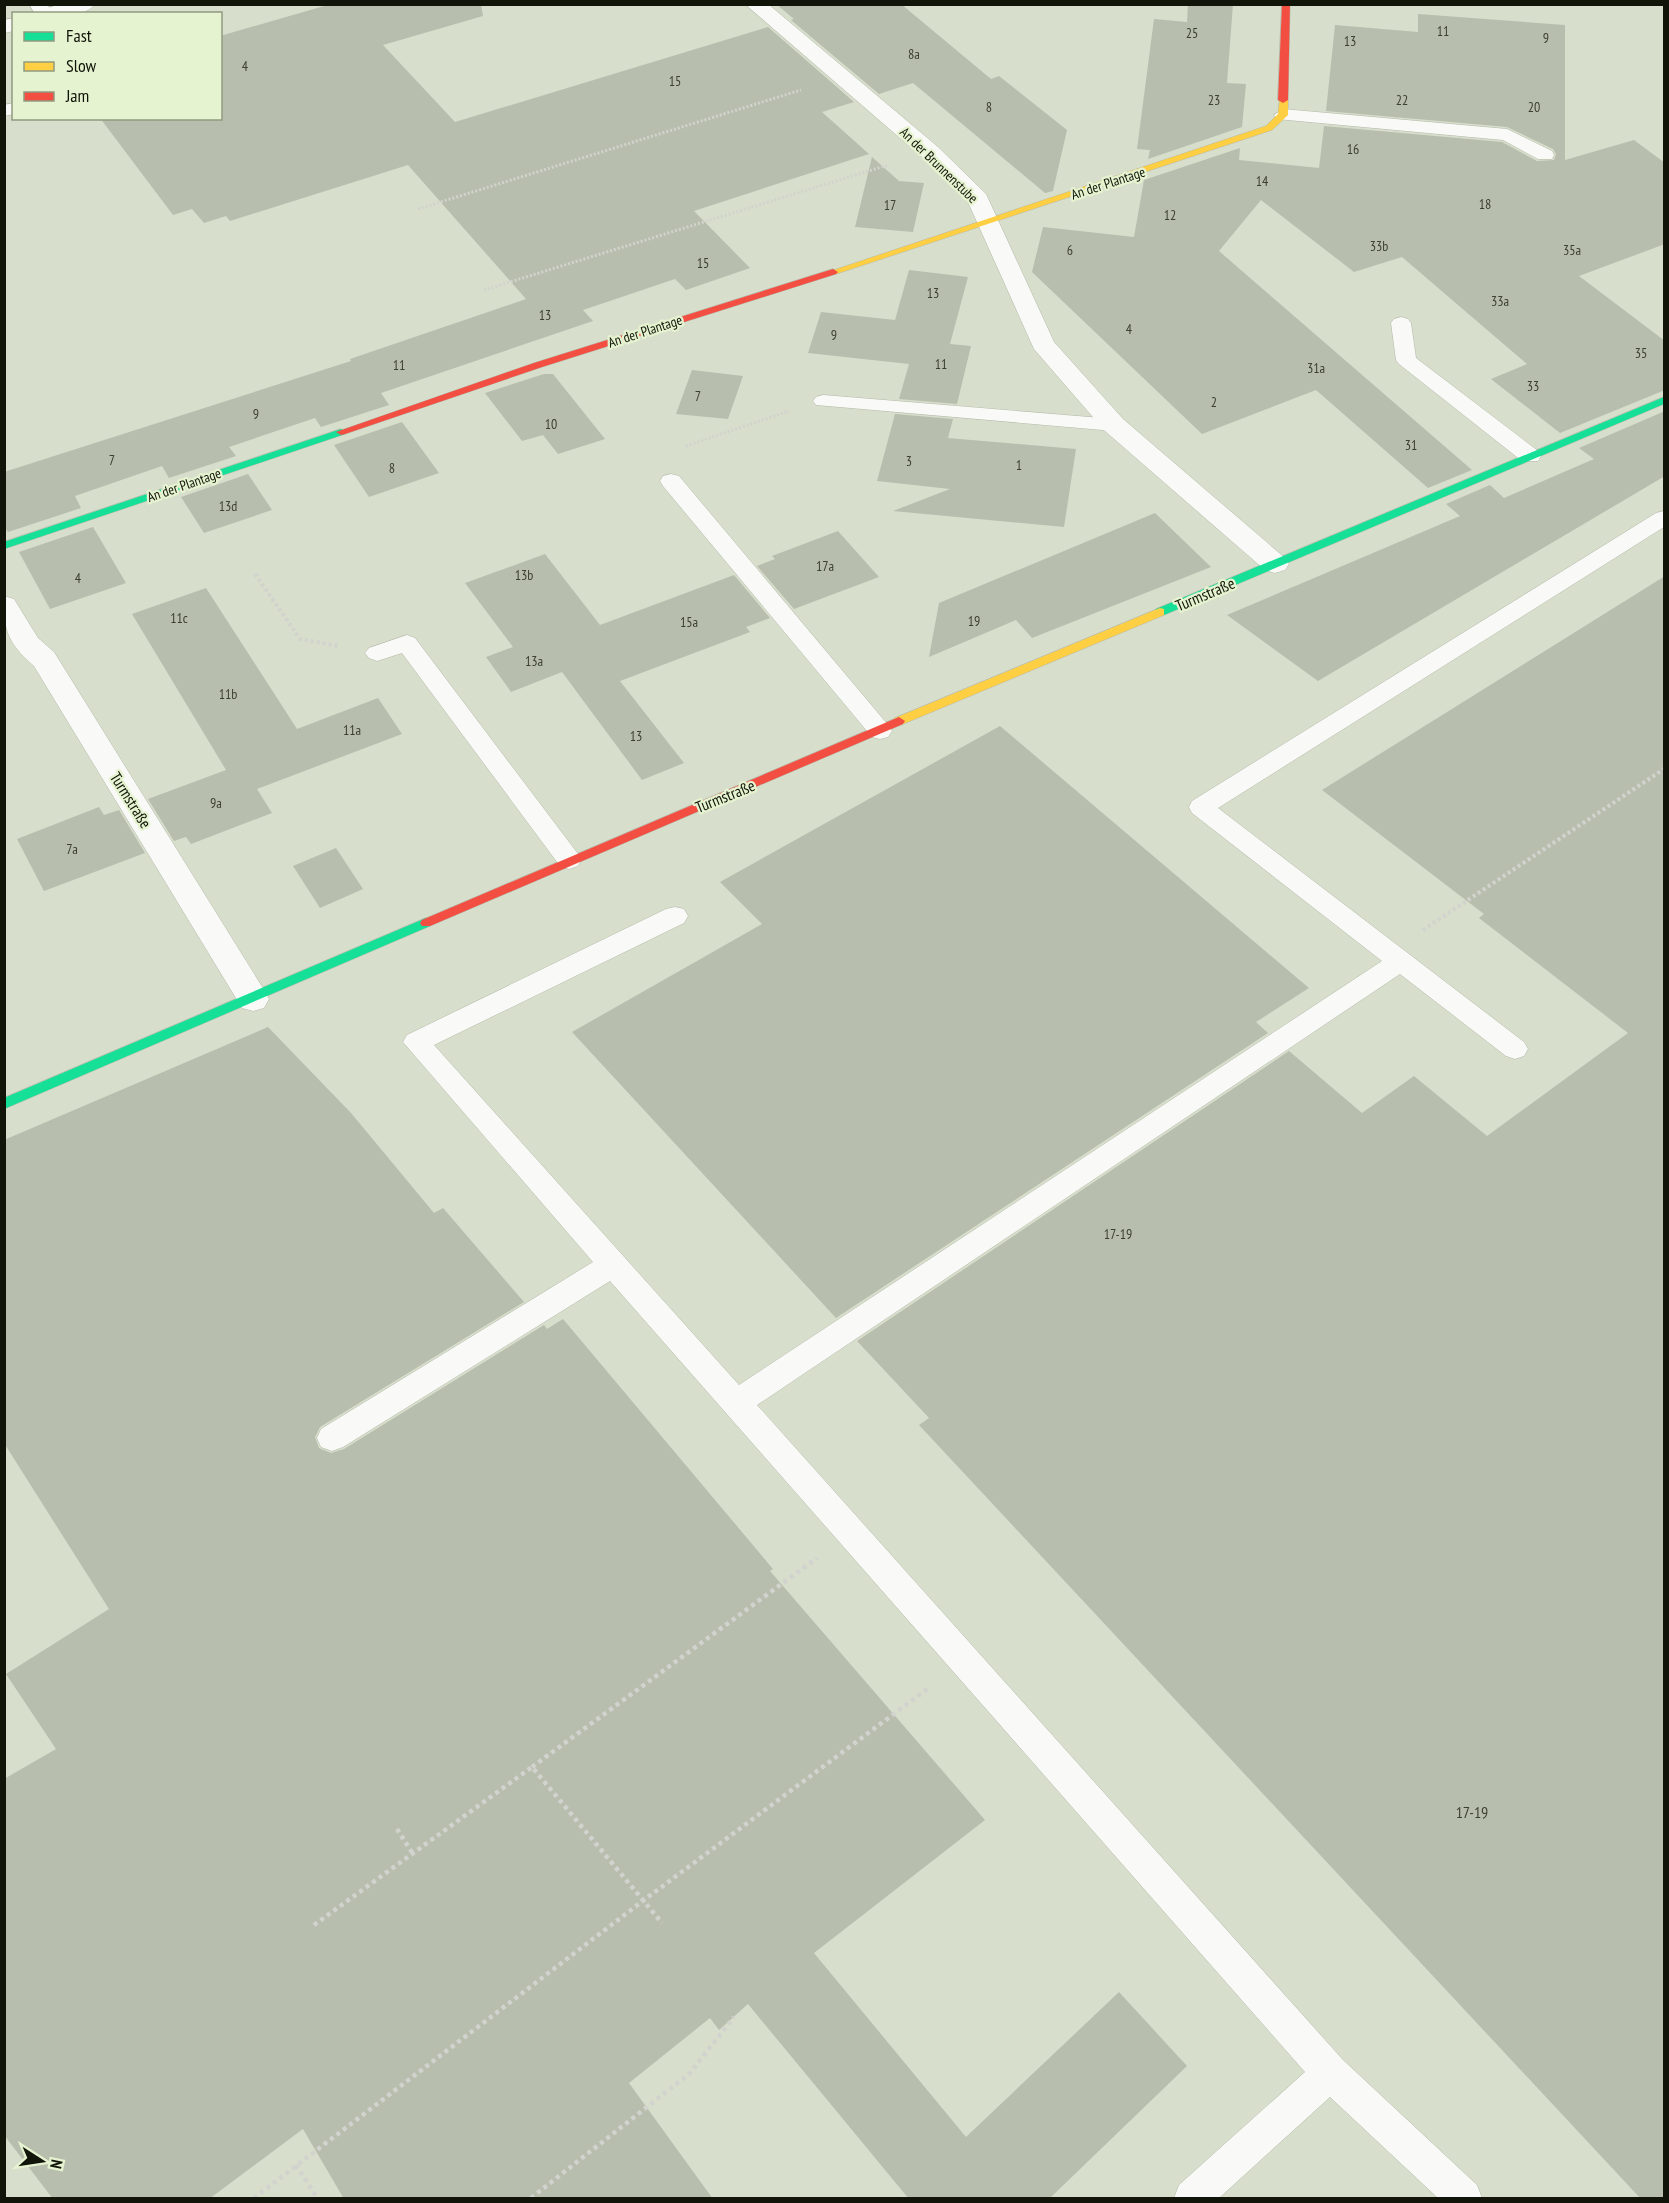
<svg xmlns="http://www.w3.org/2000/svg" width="1669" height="2203" font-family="'PT Sans Narrow',sans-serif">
	<rect width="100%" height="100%" fill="#d7decb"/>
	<path fill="#b8beae" d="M331,4H481L483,16L383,45L455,122L768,27L854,102L822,112L869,154L694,211L750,268L686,290L675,279L583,310L593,321L381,393L389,405L321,427L315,418L229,447L236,456L169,478L162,466L75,496L81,508L8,532L4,527V472L351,361L350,359L526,299L408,165L230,221L226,216L204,223L192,209L173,215L100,118H220V36Z
		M776,4H901L991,79L999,76L1067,130L1053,191L1045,193L913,83L879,94L791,20L794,19Z
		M1188,4H1233L1227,83L1246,84L1242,127L1148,159L1150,150L1137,149L1154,19L1187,22Z
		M1418,14L1565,25V160L1634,140L1665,163V244L1579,276L1665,341V390L1560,433L1491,379L1527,364L1402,257L1354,272L1261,200L1219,251L1472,470L1428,488L1316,390L1202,434L1032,272L1043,227L1134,237L1144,180L1240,148L1239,160L1319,168L1324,126L1502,142L1537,161L1554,160L1556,154L1553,149L1507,127L1326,111L1335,25L1418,32Z
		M872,157L899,181L924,183L913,232L855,227Z
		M909,270L968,277L950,344L971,346L957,404L899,399L909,364L808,353L821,312L895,320Z
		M692,370L743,376L728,419L676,414Z
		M544,374H553L605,439L558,454L543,435L522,441L485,393Z
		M1665,411V476L1318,681L1227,615L1460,516L1446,504L1490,485L1504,498L1594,459L1579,448Z
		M895,414L953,419L948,438L1076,449L1064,527L893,511L950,489L877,481Z
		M402,422L439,473L369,497L334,445Z
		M248,474L272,510L204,533L181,497Z
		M1155,513L1211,567L1032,638L1016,620L929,657L939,603Z
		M93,527L126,583L50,609L19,552Z
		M838,531L879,577L794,609L757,566L775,559L772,556Z
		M545,554L600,625L734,575L770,618L746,627L750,632L620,681L684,763L642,780L562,672L511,692L486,657L513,647L465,583Z
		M1665,576V2199H1641L919,1425L929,1418L857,1341L1289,1051L1362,1113L1414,1076L1487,1136L1628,1033L1479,918L1484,914L1322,790Z
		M206,588L297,729L378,698L402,734L257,789L272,813L191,844L186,837L174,841L148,799L226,770L132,614Z
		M1000,726L1309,988L1256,1022L1268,1033L836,1318L572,1032L762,924L720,882Z
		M99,807L104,815L119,810L145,853L44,891L17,839Z
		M336,848L363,889L320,908L293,866Z
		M268,1027L351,1113L434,1213L443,1208L524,1302L320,1427L315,1437L319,1448L331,1453L344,1449L544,1325L547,1329L563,1319L773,1569L770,1571L985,1820L814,1953L966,2137L1119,1992L1187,2066L1049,2199H909L748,2004L719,2030L710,2018L629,2083L713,2199H344L303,2129L209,2199H53L4,2135V1779L56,1749L6,1674L109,1609L4,1443V1140Z"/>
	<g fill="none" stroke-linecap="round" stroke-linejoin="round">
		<defs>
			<path id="lane" d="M29,4H47L53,14H35Z
				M14,103V114L4,116V105Z
				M1283,109L1507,129L1552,151L1554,155L1552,159H1538L1503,140L1277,119L1274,115Z
				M1401,317L1408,319L1411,323L1416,358L1538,451L1541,456L1538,461H1522L1399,364L1396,360L1391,323L1394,319Z
				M823,395L1114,419L1121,420L1125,425L1121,430L1114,431L816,405L813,401L816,397Z
				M671,474L679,476L888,725L892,731L888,737L880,739L872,737L663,486L660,481L663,476Z
				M1664,511V527L1218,808L1524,1042L1528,1049L1524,1056L1515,1059L1506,1056L1400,974L757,1405L1343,2060L1477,2185L1482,2198H1438L1330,2097L1219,2198H1174L1179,2185L1305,2072L610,1281L343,1447L332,1451L321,1447L317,1438L321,1429L593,1262L403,1042L407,1035L666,909L675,907L684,909L688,916L684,923L434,1045L739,1385L1382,961L1192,813L1189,807L1192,801L1656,513Z
				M407,635L415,638L578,854L581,860L578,866L569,869L560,866L402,653L377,661L369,658L365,653L369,648Z"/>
			<path id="street" d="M61,4H95C85,18 57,14 42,14L44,9Z
				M745,4H768L938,147L986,194L1054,342L1123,419L1285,558L1289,564L1285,570L1275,573L1265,570L1105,431L1034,349L968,202L922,157Z
				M14,18V31L4,33V20Z
				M4,596L14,599L38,638L54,652L264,990L269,999L264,1008L253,1011L242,1008L34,666C7,642 4,631 4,596Z"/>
			<path id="fast" d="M1664,397V404L1164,615H1156L1154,612L1156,609Z
				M341,429L346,432L345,434L4,549V542Z
				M426,918L430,920L432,923L430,926L4,1109V1098Z"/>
			<path id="slow" d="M1280,98L1288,100V115L1272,130L836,274L828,272L1266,126L1278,114Z
				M1160,608L1164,609V615L903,724L899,725L893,721L895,718Z"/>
			<path id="jam" d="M1282,4H1290L1288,100L1283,103L1278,100Z
				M833,269L838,272L836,274L542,367L345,434L341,435L336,432L534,363Z
				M899,717L905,721L903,724L430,926H422L420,923L422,920Z"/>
		</defs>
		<use href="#lane" stroke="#b4b9aa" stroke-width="1"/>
		<use href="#street" stroke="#b4b9aa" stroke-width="1"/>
		<use href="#fast" stroke="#b4b9aa" stroke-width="1"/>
		<use href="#slow" stroke="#b4b9aa" stroke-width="1"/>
		<use href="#jam" stroke="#b4b9aa" stroke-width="1"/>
		<path stroke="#d1d3ce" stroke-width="3" stroke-dasharray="2 2" stroke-linecap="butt" d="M418,209L801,90
			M484,290L888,165
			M686,446L789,411"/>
		<path stroke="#d1d3ce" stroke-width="4" stroke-dasharray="3 3" stroke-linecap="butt" d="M255,574L300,639L339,646
			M1423,930L1664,769"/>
		<path stroke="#d1d3ce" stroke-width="4.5" stroke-dasharray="4 4" stroke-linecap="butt" d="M532,1767L817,1558
			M397,1829L413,1854
			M314,1925L532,1767L662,1923
			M296,2165L317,2198
			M254,2198L644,1900L930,1687
			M531,2198L689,2074L734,2017"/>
		<use href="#lane" fill="#f9faf7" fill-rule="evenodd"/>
		<use href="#street" fill="#f9faf7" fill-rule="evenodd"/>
		<use href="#fast" fill="#16e098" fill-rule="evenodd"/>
		<use href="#slow" fill="#ffcf43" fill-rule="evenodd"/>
		<use href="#jam" fill="#f24e42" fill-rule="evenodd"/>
	</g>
	<g text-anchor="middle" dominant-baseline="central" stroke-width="4.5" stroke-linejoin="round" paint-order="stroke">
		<g font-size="14" fill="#3b3f32">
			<text x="1443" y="31">11</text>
			<text x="1192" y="33">25</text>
			<text x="1546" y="38">9</text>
			<text x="1350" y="41">13</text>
			<text x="914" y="54">8a</text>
			<text x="245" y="66">4</text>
			<text x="675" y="81">15</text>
			<text x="1214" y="100">23</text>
			<text x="1402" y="100">22</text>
			<text x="989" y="107">8</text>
			<text x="1534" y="107">20</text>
			<text x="1353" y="149">16</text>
			<text x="1262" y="181">14</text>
			<text x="1485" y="204">18</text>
			<text x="890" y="205">17</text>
			<text x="1170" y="215">12</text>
			<text x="1379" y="246">33b</text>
			<text x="1070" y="250">6</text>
			<text x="1572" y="250">35a</text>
			<text x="703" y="263">15</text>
			<text x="933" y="293">13</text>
			<text x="1500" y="301">33a</text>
			<text x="545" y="315">13</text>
			<text x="1129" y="329">4</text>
			<text x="834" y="335">9</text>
			<text x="1641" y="353">35</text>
			<text x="941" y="364">11</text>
			<text x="399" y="365">11</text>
			<text x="1316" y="368">31a</text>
			<text x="1533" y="386">33</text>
			<text x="698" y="396">7</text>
			<text x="1214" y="402">2</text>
			<text x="256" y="414">9</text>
			<text x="551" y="424">10</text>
			<text x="1411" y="445">31</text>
			<text x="112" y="460">7</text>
			<text x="909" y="461">3</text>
			<text x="1019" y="465">1</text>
			<text x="392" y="468">8</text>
			<text x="228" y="506">13d</text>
			<text x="825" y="566">17a</text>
			<text x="524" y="575">13b</text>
			<text x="78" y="578">4</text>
			<text x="179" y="618">11c</text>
			<text x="974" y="621">19</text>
			<text x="689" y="622">15a</text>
			<text x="534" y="661">13a</text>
			<text x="228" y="694">11b</text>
			<text x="352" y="730">11a</text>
			<text x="636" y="736">13</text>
			<text x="216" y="803">9a</text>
			<text x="72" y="849">7a</text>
			<text x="1118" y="1234">17-19</text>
		</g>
		<g font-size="14" fill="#111509" stroke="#e6f3d0">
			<text transform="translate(939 165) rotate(44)">An der Brunnenstube</text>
			<text transform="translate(1108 183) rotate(-18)">An der Plantage</text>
			<text transform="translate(645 331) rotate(-18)">An der Plantage</text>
			<text transform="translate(184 485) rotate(-19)">An der Plantage</text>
		</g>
		<g font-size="16" fill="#111509" stroke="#e6f3d0">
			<text transform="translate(1205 594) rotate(-23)">Turmstraße</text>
			<text transform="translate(725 796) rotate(-22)">Turmstraße</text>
			<text transform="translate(131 800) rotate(58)">Turmstraße</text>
		</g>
		<g font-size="16" fill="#3b3f32">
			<text x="1472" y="1812">17-19</text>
		</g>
	</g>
	<rect width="1669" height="2203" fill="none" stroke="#111509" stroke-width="12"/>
	<rect x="12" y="12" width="210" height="108" fill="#e6f3d0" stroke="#919a80" stroke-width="1.5"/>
	<rect x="24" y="32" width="30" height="9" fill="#16e098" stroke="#919a80" stroke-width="1.5"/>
	<text x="66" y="42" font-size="18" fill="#111509">Fast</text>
	<rect x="24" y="62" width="30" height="9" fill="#ffcf43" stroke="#919a80" stroke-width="1.5"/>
	<text x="66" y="72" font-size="18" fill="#111509">Slow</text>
	<rect x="24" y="92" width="30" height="9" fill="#f24e42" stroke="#919a80" stroke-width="1.5"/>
	<text x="66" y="102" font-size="18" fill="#111509">Jam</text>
	<g transform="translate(42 2161) rotate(102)" stroke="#e6f3d0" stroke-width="4.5" paint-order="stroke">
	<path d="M0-4.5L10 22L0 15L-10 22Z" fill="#111509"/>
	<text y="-9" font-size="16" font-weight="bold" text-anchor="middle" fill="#111509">N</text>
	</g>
</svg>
